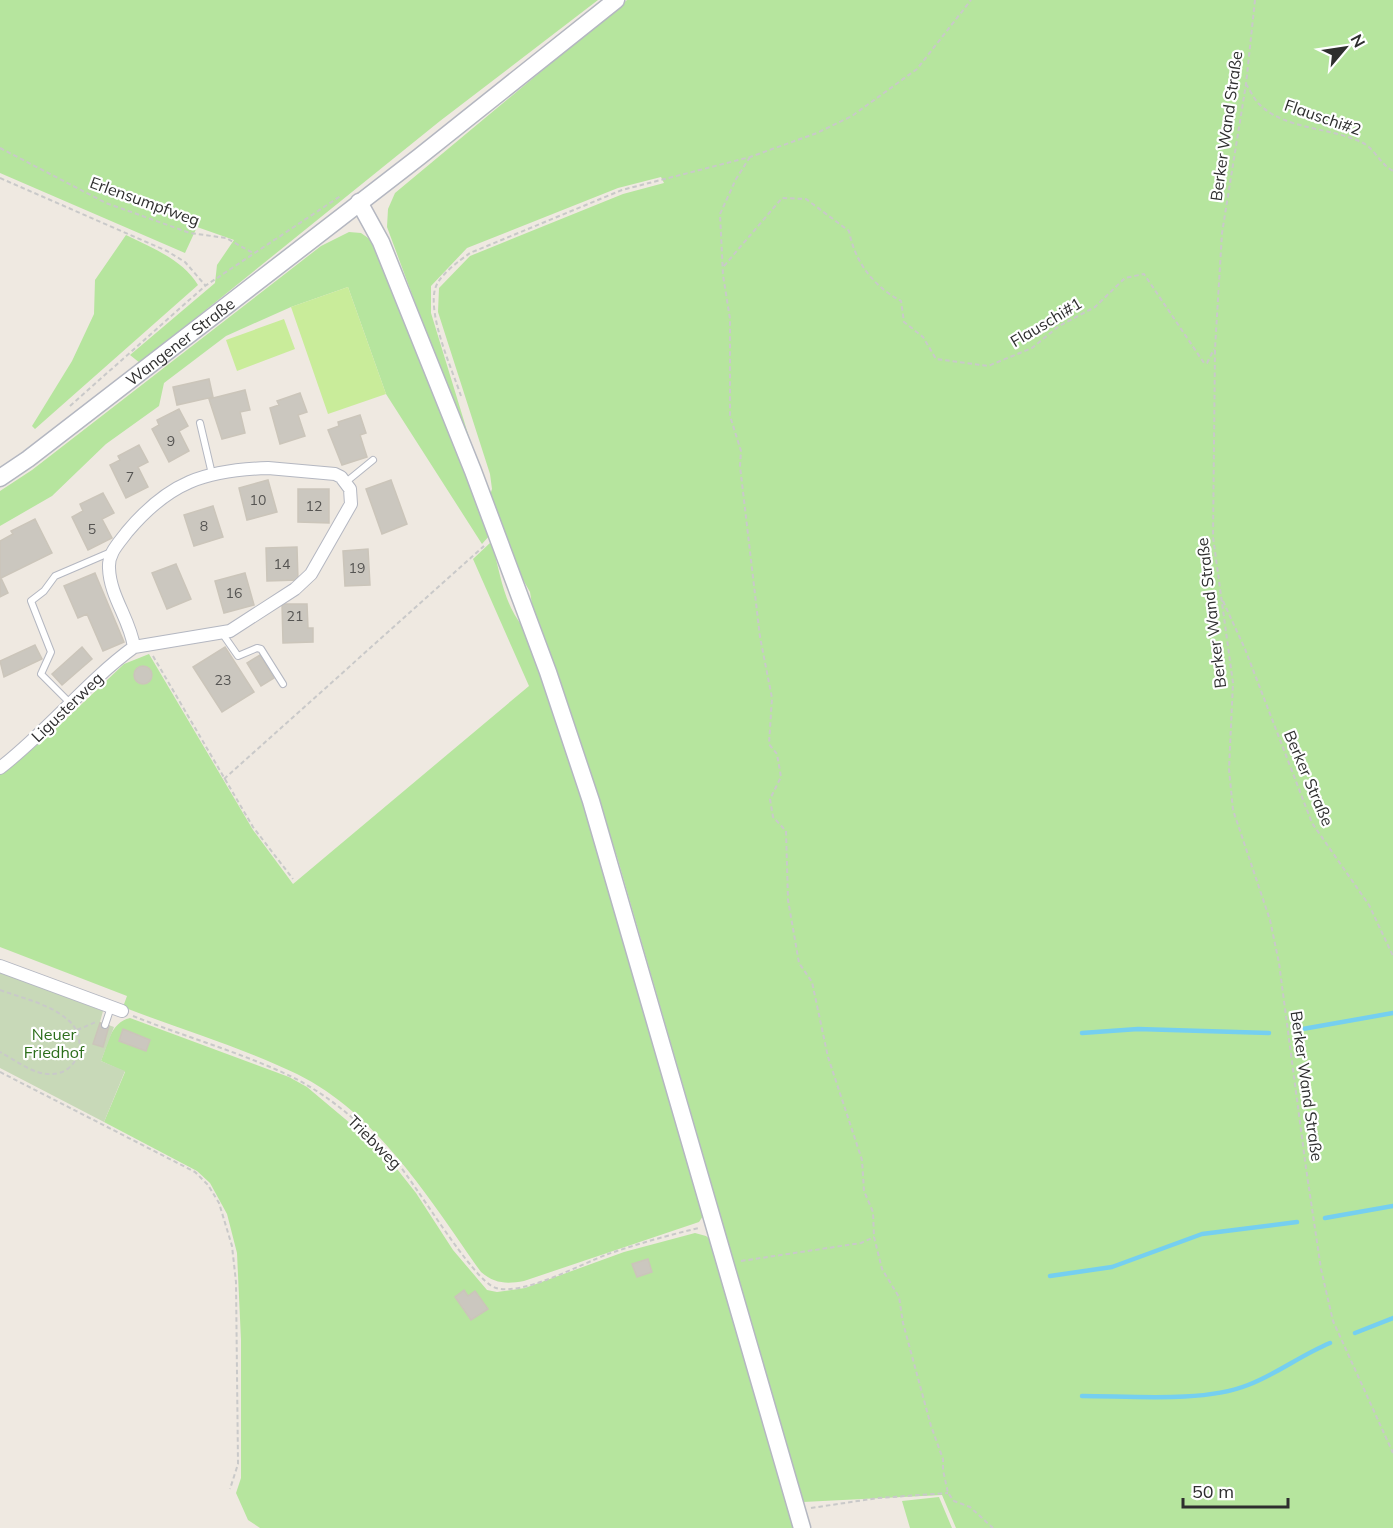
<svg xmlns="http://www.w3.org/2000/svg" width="1393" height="1528" font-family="Mulish,sans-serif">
	<rect width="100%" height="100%" fill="#efe9e1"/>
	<path fill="#b6e59e" d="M0,0H598L440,121L140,363L130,355L215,283L217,265L234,240L197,227L185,253L0,173Z
		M627,0H1393V1528H956L942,1495L803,1502L618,860L569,708L534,617L530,592L517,569L489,498L492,489L490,474L438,312L439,288L470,256L623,194L664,183L661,177L618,188L467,248L431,286V313L472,447L469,448L387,227L388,209L395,193Z
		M349,232L361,233L371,240L490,535L482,544L386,394L348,287L291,307L226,336L164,383L159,406L106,444L52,496L0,526V491L32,470L321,246Z
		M126,235C152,248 182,259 198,285L35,429L32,426L72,361L94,314L95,280Z
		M491,542C501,572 502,602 524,628L577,783L703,1216L699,1222L524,1281C507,1284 495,1284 481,1272C431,1201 378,1114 297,1074C244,1048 179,1029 123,1007L127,996L0,947V775L47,737L124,664L149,654L253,830L293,884L529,686L473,559Z
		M130,1018L289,1077L307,1087L382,1150L416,1193L453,1250L487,1290L497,1292L525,1288L624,1252L695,1233L706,1236L712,1241L793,1528H260L248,1520L236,1493L241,1478V1340L237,1253L227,1214L210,1183L197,1171L104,1122L125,1072L101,1061C108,1044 110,1023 130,1018Z
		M939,1497L952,1528H910L902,1501Z"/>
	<path fill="#c8d9b8" d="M0,972L103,1011L100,1022L114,1027L101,1061L125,1071L104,1122L0,1068Z"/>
	<path fill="#c9ec9a" d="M348,287L386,394L328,414L291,307Z
		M284,319L295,349L237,371L226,340Z"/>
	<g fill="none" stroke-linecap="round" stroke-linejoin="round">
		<path stroke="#75cff0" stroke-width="4.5" d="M1297,1030L1393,1013
			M1082,1033L1138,1029L1269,1033
			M1325,1218L1393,1206
			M1050,1276L1112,1267L1202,1234L1297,1222
			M1355,1333L1393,1318
			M1082,1396C1130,1396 1203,1403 1248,1385C1277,1374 1301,1355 1330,1343"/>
	</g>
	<path fill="#cbc7bf" stroke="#cbc5ba" stroke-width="1.5" d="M209,379L213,397L177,405L173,387Z
		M245,390L250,410L240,412L245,433L222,439L209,399Z
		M300,393L307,412L298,415L305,436L280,444L270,408L279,405L277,401Z
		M179,409L188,426L179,431L189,451L169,462L152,429L159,425L157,420Z
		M360,415L366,433L360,435L367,457L342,465L328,430L339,426L338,422Z
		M139,445L148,462L138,467L148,487L126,498L110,465L120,460L118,456Z
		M268,480L277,512L247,520L239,488Z
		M391,480L407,524L382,534L366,489Z
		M298,489H329V523L298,522Z
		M103,493L114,513L102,519L112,538L88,550L72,517L83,511L80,504Z
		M213,506L223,537L194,546L184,515Z
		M35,519L52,553L1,578L8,593L0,597V541L13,534L11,531Z
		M297,547L298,580L267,581L266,548Z
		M368,549L370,585L345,586L343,551Z
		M176,564L191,599L167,609L152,573Z
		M95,573L124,642L103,651L87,614L78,618L64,586Z
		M245,573L254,605L224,613L215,581Z
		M282,604H307L308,628H313V642L283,643Z
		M35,645L42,659L4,677L0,661Z
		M82,647L92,659L62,685L52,674Z
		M225,647L254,692L222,712L193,667Z
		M260,655L274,678L261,686L247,663Z
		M134 675a9 9 0 1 1 18 0a9 9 0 1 1-18 0Z
		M100,1023L109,1026L103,1047L93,1044Z
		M123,1029L150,1040L146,1051L119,1041Z
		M648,1259L652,1272L637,1277L632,1264Z
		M464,1290L468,1296L475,1291L488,1309L471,1320L455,1297Z"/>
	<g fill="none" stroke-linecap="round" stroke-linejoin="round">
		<defs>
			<path id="lane" d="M200,423L212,474
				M346,482L373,460
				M222,633L238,656L257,648L261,649L283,684
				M70,703L41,674L51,652L31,601L44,591L55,576L111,552
				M105,1025L111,1007"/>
			<path id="street" d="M268,468L335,474L341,477L350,489L351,504L311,574L295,589L230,631L134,647C130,619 110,597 109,568C108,553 119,543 127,532C169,482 205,470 268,468Z
				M0,768C48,731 86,682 134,647
				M0,966L122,1011"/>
			<g id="secondary">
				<path d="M359,202L381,242L473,471L548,672L591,801L802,1528"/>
				<path id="s1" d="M0,478L28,459L419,157L616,0"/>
			</g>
		</defs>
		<use href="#lane" stroke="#b4b7c1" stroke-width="8"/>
		<use href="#street" stroke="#b4b7c1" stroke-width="14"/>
		<use href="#secondary" stroke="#b4b7c1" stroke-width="19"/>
		<path stroke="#c9c9c9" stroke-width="2" stroke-dasharray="4.5 3" stroke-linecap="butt" d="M1255,0L1246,84L1222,233L1215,349L1213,537L1233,683L1229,769L1233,810L1270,920L1279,963L1306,1168L1321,1269L1333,1321L1393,1453
			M1246,84C1250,90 1254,99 1259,104C1285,130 1331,127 1363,143C1375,149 1380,164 1393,171
			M0,148L106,203L190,233L226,238L253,253
			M750,157L736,179L720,214L723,275L730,319V416L741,451L740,466L760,637L772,698L769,744L777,754L781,777L770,799L773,817L786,831L788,900L799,963L812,982L828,1057L862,1160L864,1191L873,1212L874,1237L882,1269L899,1297L903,1323L931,1426L943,1459V1470L948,1493L954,1501L970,1507L993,1528
			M0,178L167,251L185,262L205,285
			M724,266L782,198L806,199L849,231C855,262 873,286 901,301L904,322L923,337L936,359L988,366L1032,348L1059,326L1095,307L1125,278L1144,274L1204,363H1207L1214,349
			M461,396C452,369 428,317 435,289C439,275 459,261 470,253L622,190L750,157L817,133L852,116L917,69L971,0
			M70,406L205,286L342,195
			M1223,601L1245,649L1312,823L1369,905L1393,956
			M153,656L253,827L293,879
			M224,779L484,546
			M0,990C22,998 50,1004 68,1020C89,1037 80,1074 51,1074C34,1075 15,1060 0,1052
			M133,1016C183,1036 236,1051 286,1074C325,1092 360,1122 390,1154C413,1178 472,1281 496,1288C523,1296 581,1264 608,1254C637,1244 669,1235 699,1228
			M77,1030L96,1022
			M0,1072L195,1172L208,1185L219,1203L232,1246L236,1282L238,1464L230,1489
			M741,1261L861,1243L874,1237
			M811,1508L878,1498L948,1493"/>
		<use href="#lane" stroke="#fff" stroke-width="6"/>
		<use href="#street" stroke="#fff" stroke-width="12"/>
		<use href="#secondary" stroke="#fff" stroke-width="16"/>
	</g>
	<g text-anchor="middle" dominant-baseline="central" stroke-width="4.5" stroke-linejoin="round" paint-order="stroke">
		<g font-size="14" fill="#555452">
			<text x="171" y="441">9</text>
			<text x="130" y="477">7</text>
			<text x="258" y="500">10</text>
			<text x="314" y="506">12</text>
			<text x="204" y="526">8</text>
			<text x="92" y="529">5</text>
			<text x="282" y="564">14</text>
			<text x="357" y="568">19</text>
			<text x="234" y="593">16</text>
			<text x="295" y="616">21</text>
			<text x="223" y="680">23</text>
		</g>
		<g font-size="16" fill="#2e2e2e" stroke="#fff">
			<text transform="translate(1323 117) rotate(19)">Flauschi#2</text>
			<text transform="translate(1226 126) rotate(-82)">Berker Wand Straße</text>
			<text transform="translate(145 201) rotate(20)">Erlensumpfweg</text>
			<text transform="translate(1046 322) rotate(-31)">Flauschi#1</text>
			<text stroke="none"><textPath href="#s1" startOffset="226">Wangener Straße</textPath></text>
			<text transform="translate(1211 613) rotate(-97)">Berker Wand Straße</text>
			<text transform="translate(67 707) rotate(-44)">Ligusterweg</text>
			<text transform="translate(1309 778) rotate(67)">Berker Straße</text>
			<text transform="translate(1307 1086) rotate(82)">Berker Wand Straße</text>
			<text transform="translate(375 1142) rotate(45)">Triebweg</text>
		</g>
		<g font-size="16" fill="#2c6e1b" stroke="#fff">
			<text x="54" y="1034">Neuer<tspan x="54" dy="18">Friedhof</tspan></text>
		</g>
	</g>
	<g transform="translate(1345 48) rotate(61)" stroke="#ffffff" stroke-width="4.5" paint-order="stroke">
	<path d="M0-4.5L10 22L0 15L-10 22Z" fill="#2e2e2e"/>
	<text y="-9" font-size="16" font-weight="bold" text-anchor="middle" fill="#2e2e2e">N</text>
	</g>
	<path d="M1183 1498v9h105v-9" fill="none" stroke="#2e2e2e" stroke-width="3"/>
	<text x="1192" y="1498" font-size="18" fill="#2e2e2e" stroke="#ffffff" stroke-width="4.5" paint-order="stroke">50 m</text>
</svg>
